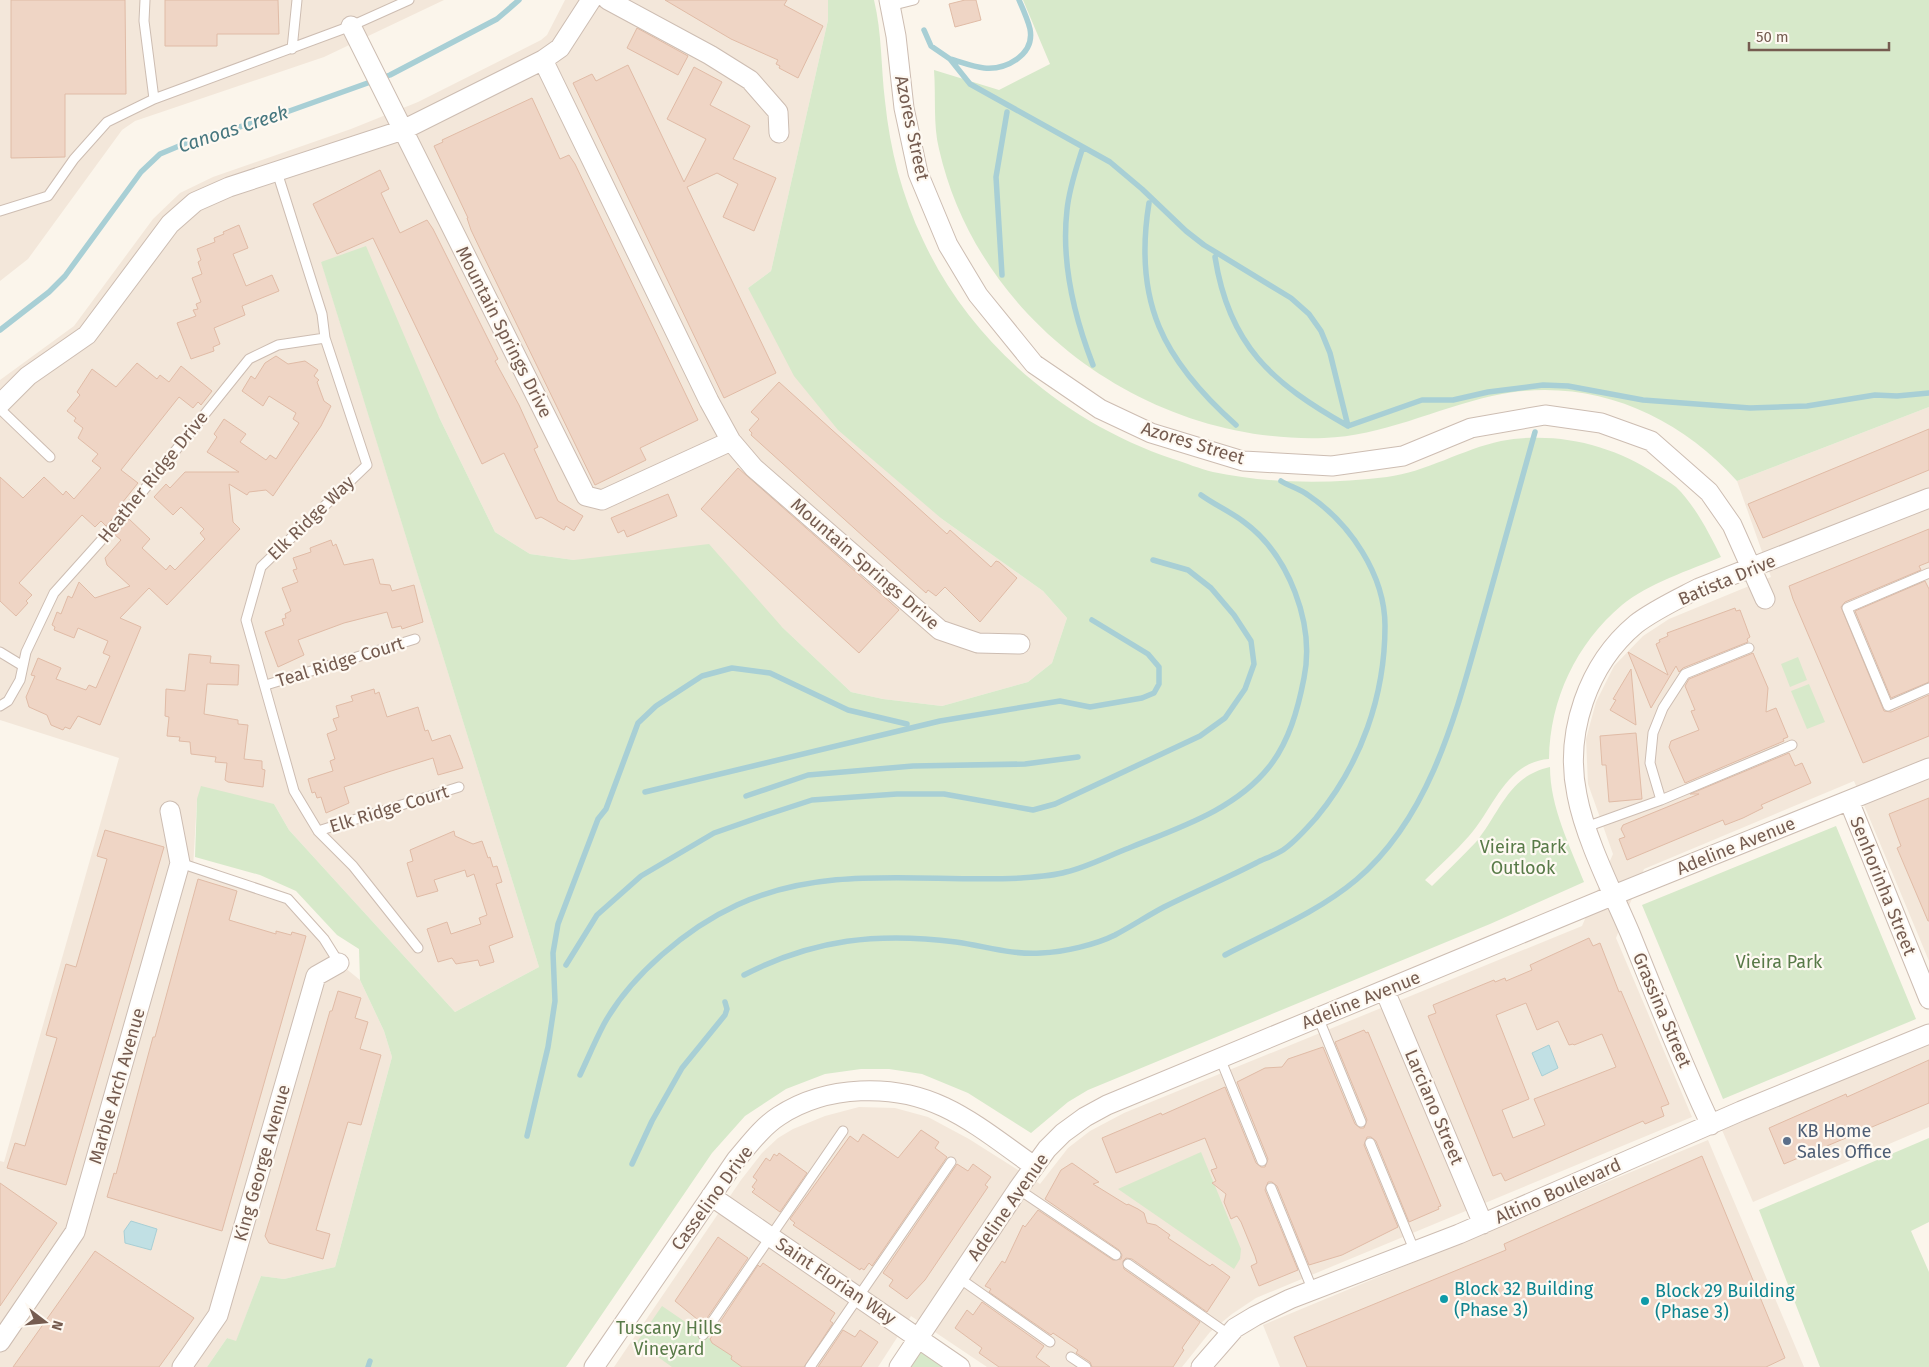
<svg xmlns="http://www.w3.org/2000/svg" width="1929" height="1367" font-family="'Fira Sans',sans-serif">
	<rect width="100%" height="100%" fill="#fbf5eb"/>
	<path fill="#f3e7da" d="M0,0H444L324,57L135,121L122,130L28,259L0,281Z
		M565,0H828V20L771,271L748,288L942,519L1043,591L1067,618L1052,663L1028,682L942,706L883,699L851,692L782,627L574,560L530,554L495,532L439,417L321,261L539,967L455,1012L289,830L274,804L197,799L193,868L288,899L339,963L360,980L384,1031L392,1057L335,1267L284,1279L261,1276L236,1342L227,1338L207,1367H0V1161L4,1162L119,758L0,720V380L74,326L153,219L180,193L213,177L351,129L418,102L541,40L547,35Z
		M1929,407V961L1854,781L1644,869L1616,938L1692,1117L1256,1298L1232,1314L1210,1332L1182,1367H987L911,1316L878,1367H614L741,1180L762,1153L778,1138L793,1129L825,1116L859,1107L895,1108L928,1117L969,1139L1040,1184L1068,1148L1090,1131L1124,1113L1582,926L1613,854L1588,784L1586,739L1596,702L1614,666L1643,636L1669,619L1771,577L1737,481Z
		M1929,1044V1127L1753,1202L1722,1130Z
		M1708,1140L1804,1367H1280L1263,1325Z"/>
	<path fill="#d7e9ca" d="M828,0H874C882,33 881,68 885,101C890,150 902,196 923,240C971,344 1066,423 1173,459C1186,463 1200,469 1213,472C1270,484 1330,484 1387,477C1426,472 1463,449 1501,441C1555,431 1611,444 1656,474C1662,478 1670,482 1676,487C1695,505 1710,535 1721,557C1690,570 1647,584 1622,605C1576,644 1550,699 1549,759C1506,762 1494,808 1469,836C1455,852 1439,866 1425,880L1432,886C1447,871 1462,857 1476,842C1500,813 1508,776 1550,767C1550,807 1570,846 1584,882L1490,924L1088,1090L1068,1102L1031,1133L968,1093L922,1074L889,1069H861L825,1074L786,1089L745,1116L712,1153L566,1367H207L227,1338L236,1341L261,1276L284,1279L335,1267L392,1057L384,1031L360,980L359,949L337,935L296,891L260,875L195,857L197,799L201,786L274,804L289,830L455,1012L539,967L321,262L366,246L439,417L495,532L530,554L574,560L709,544L782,627L851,692L883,699L942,706L1028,682L1052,663L1067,618L1043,591L942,519L838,430L794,376L748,288L771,271L828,20Z
		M1023,0H1929V407L1737,481C1674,411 1585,375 1492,396C1435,409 1382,436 1324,438C1149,444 978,322 939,149C933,125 936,96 934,70L999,90L1050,64Z
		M1798,657L1807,680L1790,687L1781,664Z
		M1809,684L1825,722L1807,729L1791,691Z
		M1836,826L1916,1019L1723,1099L1642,905Z
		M1929,1138V1222L1911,1231L1929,1272V1367H1820L1759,1210Z
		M1201,1152L1241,1249L1240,1259L1234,1269L1118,1189Z
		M662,1306L747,1364L744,1367H672L637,1342Z
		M921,1346L952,1367H906Z"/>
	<path fill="#c1e0e4" stroke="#a8cfd5" d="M1549,1045L1558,1068L1542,1076L1532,1053Z
		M131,1221L157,1229L151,1250L125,1243L124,1231Z"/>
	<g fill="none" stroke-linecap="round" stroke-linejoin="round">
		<path stroke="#a8cfd5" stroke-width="5.5" d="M924,30L931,46L950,59L970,84L1110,162L1142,189L1186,231L1204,245L1291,298L1309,314L1321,331L1330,353L1348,426
			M950,59C961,62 973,67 984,68C1006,70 1035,55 1030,29C1028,20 1023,9 1019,0
			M1082,150C1076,169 1069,189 1067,210C1061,262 1074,316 1093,365
			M1149,203C1133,302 1163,360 1236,425
			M1215,257C1229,346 1272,383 1348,426
			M1002,275L996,177L1007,112
			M0,330L49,292L65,276L141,172L160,154L191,141L267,119L390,75L497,19L519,0
			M1348,426L1422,400H1453L1488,392L1543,385L1568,386L1643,400L1750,408L1807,406L1875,395L1897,396L1929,393
			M645,792L940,721L1060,701L1090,707L1142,698L1154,693L1159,684V667L1148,654L1092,620
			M746,796L808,775L913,766L1025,764L1078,757
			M1225,955C1269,932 1318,912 1356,880C1434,814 1458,705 1485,611C1502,551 1518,492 1535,432
			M566,965L597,915L641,876L714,833L766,815L812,800L897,794H944L1033,810L1055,804L1200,736L1225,718L1245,689L1254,664L1251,641L1234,615L1211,588L1188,570L1153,560
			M744,975C814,939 878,932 956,942C985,946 1011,955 1041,953C1064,952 1095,945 1115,935C1132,926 1147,916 1164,907C1194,892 1225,879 1256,863C1264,859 1275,855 1283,850C1295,842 1306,829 1316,818C1361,764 1385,696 1385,626C1385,575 1350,523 1308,495C1300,489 1289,486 1281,481
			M580,1075C588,1058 595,1041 604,1024C631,975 687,928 737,905C828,863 925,883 1021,878C1035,877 1052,876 1066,872C1087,867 1108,856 1129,848C1178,828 1235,810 1269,767C1289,742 1298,709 1304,678C1315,624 1289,555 1244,522C1231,512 1215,505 1201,495
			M527,1136L548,1047L555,1001L553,953L558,924L598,819L606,809L638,723L656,706L702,676L732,668L770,673L848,710L907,724
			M632,1164L652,1121L682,1068L725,1015L727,1009L725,1002
			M368,1367L370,1361"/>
	</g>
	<path fill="#efd5c5" stroke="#e0bba6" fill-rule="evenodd" d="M11,0H125L126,94H65V157L11,158Z
		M165,0H278L279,34H217V46H165Z
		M665,0H787L784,5L823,26L798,78L779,68L780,66L776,64L778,60L731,39Z
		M965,0H976L981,20L955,27L949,4Z
		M637,28L688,56L678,75L627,48Z
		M628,65L684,182L706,139L667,119L694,67L722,82L710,105L750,126L733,159L776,178L754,231L723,217L738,184L717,173L687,187L776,373L724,398L573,83L592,74L596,81Z
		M532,98L560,159L569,155L575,164L698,420L640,448L646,460L595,485L482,253L471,230L467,218H468L434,146L443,142L442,140Z
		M380,170L389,189L381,193L400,233L427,220L433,229L498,359L495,361L519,405L538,447L534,449L558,501L583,516L574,531L566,526L564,530L541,517L536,519L504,453L482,464L373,238L337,254L313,204Z
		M239,225L248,248L233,254L246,286L272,275L279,291L242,306L245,315L214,328L220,344L213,347L214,351L191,359L177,323L196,316L193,310L198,309L196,304L201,302L192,278L202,274L198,262L201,260L197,249L215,242L214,238L224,234L223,232Z
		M276,356L288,364L305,361L318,370L314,376L319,380L317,382L324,401L331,406L321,426L273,496L266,490L249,492L247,495L229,484L233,522L240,529L167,605L149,588L120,618L141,627L100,725L78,716L70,729L65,727L63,730L51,725L47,715L29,707L26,697L35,676L31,675L38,658L61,668L56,679L86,690L89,685L96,688L110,656L103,653L108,641L78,628L74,638L54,630L55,627L52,625L57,612L61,614L68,596L72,598L79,582L95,598L130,586L107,565L105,558L121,540L115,535L129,519L150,539L142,548L166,570L170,565L175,570L205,539L200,533L204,529L181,507L173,515L154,497L166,484L170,488L185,472H239L207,452L217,437L214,434L224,419L246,434L240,442L266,460L270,455L276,459L299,423L293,419L296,413L269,396L263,406L242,391L251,376L255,379L265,363Z
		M137,363L157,379L160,375L169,382L181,366L212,391L201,405L198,402L193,408L179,397L121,470L138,483L118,508L120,510L106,526L101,521L95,527L82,515L19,583L32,595L26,601L28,603L16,616L0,601V477L23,498L44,477L63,495L66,491L74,499L101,468L92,461L98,454L78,438L83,428L74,421L76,418L67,411L80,395L77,392L92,369L116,387Z
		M779,382L947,534L950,530L991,567L996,561L999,562L1017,578L980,622L945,587L936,596L928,590L926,593L751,435L752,433L749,430L759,419L751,412Z
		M1929,429V470L1763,538L1748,504Z
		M738,468L899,610L859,653L701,509Z
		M668,494L677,516L627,537L624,530L618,533L611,518Z
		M1929,529V562L1919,566L1921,570L1845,602L1841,607L1884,711L1891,712L1929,695V736L1863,763L1793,599L1789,586Z
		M331,540L333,546L336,544L344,565L373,559L380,584L390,585L392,591L414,585L423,622L402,629L401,626L392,628L387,612L344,623L298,640L304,655L278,667L265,632L284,625L282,619L286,618L285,614L291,611L282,588L298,582L293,570L297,569L293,558L311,552L310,548Z
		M1925,581L1929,589V682L1891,698L1855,611Z
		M1735,608L1736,611L1740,610L1746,626L1750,637L1747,639L1748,642L1683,668L1679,672L1676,666L1651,708L1628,652L1668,675L1656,644L1660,642L1659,640L1668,636L1667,633Z
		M1753,653L1768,688L1766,712L1776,708L1788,737L1783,739L1784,741L1685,783L1669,747L1671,741L1699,730L1691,711L1695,710L1685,686L1689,679Z
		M189,654L211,656L210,663L239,665L238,685L207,684L204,714L238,720V724L248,725L244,759L262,761V769L265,770L263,787L228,782L225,780L227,763L215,762L216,757L191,754L190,742L179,741L180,737L167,736L169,717L165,716L166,689L185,691Z
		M1631,669L1636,725L1610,710L1616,700L1613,699Z
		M374,689L375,694L379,692L387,717L418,707L425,731L428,730L432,741L450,735L463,768L438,775L433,758L388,772L344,787L349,803L326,813L321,797L317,798L315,792L312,793L308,779L333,771L330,761L335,759L327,734L337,730L333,719L339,717L336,706L353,701L351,696Z
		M1636,733L1642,799L1609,802L1606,765H1602L1600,736Z
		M1789,753L1795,766L1802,763L1811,783L1761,805L1763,808L1743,818L1725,825L1723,820L1627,860L1619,839L1625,837L1621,829L1623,825L1699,794H1690Z
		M1929,798V921H1928L1897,848L1901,846L1889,814Z
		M105,830L164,847L66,1185L7,1168L15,1143L25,1146L57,1038L46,1035L66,964L76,967L107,859L97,856Z
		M454,831L455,836L473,844L482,841L488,858L490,857L493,867L497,866L502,882L496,884L513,937L489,946L494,962L480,966L478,960L456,964L452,958L438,962L427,929L447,922L451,934L481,924L479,918L487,915L474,874L467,877L465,870L434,880L438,891L417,897L407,863L413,861L410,850Z
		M198,879L237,891L229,920L276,934V931L291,935L292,932L306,936L222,1231L107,1197L114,1173L116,1174L153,1037H155Z
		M1589,938L1593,946L1600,943L1619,992L1621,991L1669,1104L1661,1107L1664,1116L1645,1124L1643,1121L1505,1181L1501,1173L1493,1176L1428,1016L1436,1013L1433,1005L1494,980L1495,982L1505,978L1506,981L1532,970L1530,965ZM1526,1003L1537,1030L1558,1021L1569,1045L1573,1044L1574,1045L1602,1034L1616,1067L1534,1099L1545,1125L1513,1138L1502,1110L1529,1099L1496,1015Z
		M338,991L361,998L355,1018L368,1022L360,1049L381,1055L361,1125L348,1122L330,1182L316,1230L330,1234L323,1259L269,1243L265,1236L330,1011H332Z
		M1364,1030L1366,1033L1368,1032L1441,1206L1438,1207L1439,1209L1409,1222L1376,1141L1371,1137H1367L1364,1145L1398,1227L1342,1255L1309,1265L1277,1186L1272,1182H1268L1265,1190L1298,1270L1259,1286L1251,1266L1257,1263L1255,1256L1241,1222L1237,1216L1231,1219L1224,1202L1226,1194L1212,1183L1216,1181L1211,1170L1217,1168L1205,1138L1116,1173L1102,1138L1161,1113L1162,1115L1225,1087L1256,1163L1261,1167H1265L1268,1159L1237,1082L1265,1068L1282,1067L1288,1059L1323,1047L1355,1124L1360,1128H1364L1367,1120L1335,1042Z
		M1929,1060V1103L1784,1164L1769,1128L1846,1094L1847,1097Z
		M921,1130L939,1142L935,1148L947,1157L872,1266L869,1263L864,1270L861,1268L860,1270L793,1225L795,1223L790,1219L850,1136L858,1142L863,1134L898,1158Z
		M779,1153L807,1173L780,1212L752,1192L755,1189L752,1187L757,1180L753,1177L766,1158L770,1161L774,1154L777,1156Z
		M1702,1156L1785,1358L1766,1367H1307L1294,1337L1506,1250L1504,1244Z
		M1072,1163L1099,1182L1093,1184L1127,1205L1128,1204L1138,1209L1144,1213L1147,1223L1156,1225L1170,1235L1168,1238L1210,1266L1212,1264L1230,1277L1207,1312L1132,1259L1126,1258L1123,1261L1124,1269L1200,1322L1182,1348L1184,1350L1173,1367H1092L1090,1362L1076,1353L1078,1350L1053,1333L1051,1335L989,1292L991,1289L985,1286L1002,1261L1005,1263L1023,1225L1025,1227L1038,1210L1113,1260L1121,1259L1122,1255L1119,1250L1045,1199L1061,1170Z
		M957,1164L968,1171L973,1164L991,1177L985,1185L988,1187L925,1280L907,1299L889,1286L893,1280L883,1273Z
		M0,1183L57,1223L0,1306Z
		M718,1237L748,1258L703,1324L675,1301Z
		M95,1251L194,1318L180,1338L159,1367H13Z
		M763,1263L835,1313L830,1321L833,1323L804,1367H742L731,1359L732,1356L712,1343L710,1339L715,1332L714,1331L758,1265L760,1267Z
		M982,1302L1044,1346L1036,1357L1050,1367H999L979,1353L982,1348L955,1328L967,1310L973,1315Z
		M843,1330L855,1337L860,1330L878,1342L861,1367H818Z"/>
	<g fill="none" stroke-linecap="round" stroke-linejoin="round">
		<defs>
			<path id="lane" d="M145,0L144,21L154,99
				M890,6L914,0
				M292,49L297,0
				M277,172L322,314L325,338L367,465L261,567L246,620L294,791L318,831L353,866L418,948
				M0,211L48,196L74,159L107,122L154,99L351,26L409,0
				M0,409L50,457
				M1929,573L1847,608L1888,706L1929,688
				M0,652L23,666
				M266,685L415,639
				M0,706L8,701L20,680L26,652L54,593L123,516L249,359L278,345L325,338
				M1661,800L1792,745
				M1586,827L1661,800L1650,763L1653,733L1663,708L1685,674L1749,648
				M318,831L459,787
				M180,863L288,899L324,939L339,963
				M1318,1017L1361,1122
				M1220,1058L1262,1161
				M1370,1143L1415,1252
				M1271,1188L1313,1291
				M1018,1189L1116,1255
				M1128,1264L1228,1334
				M959,1278L1050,1342
				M703,1335L843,1131
				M1071,1357L1086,1367
				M810,1367L951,1162"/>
			<path id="street" d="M608,0L710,55L750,80L778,112L779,133
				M889,0L896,36L904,108L918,173L948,245L978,295L1034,364L1100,409L1151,433L1243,461L1332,466L1403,456L1471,428L1545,415L1601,423L1651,441L1709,492L1732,525L1765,599
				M351,26L586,496L602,500L731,441
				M543,60L709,401L731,441L754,468L940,630L978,643L1020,644
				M0,404L28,376L87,335L170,224L195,202L229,187L403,130L543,60L560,48L591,0
				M1849,801L1929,999
				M1385,991L1483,1224
				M1711,1125C1681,1062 1656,997 1630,933C1612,891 1585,838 1577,795C1564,733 1588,664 1636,624C1654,610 1678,599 1699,588L1929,498
				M711,1196L960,1367
				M0,1342L75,1232L180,863L170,811
				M182,1367L218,1315L316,976L339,963
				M594,1367L736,1160C749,1145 762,1127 779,1116C826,1085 894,1083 944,1107C976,1122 1005,1146 1034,1166
				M899,1367L1018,1189L1047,1149L1063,1133L1085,1117L1107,1105L1614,895L1929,768
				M1201,1367L1235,1328L1255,1316L1290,1299L1459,1234L1741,1111L1929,1034"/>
		</defs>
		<use href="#lane" stroke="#cdbdb2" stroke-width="11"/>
		<use href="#street" stroke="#cdbdb2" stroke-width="21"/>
		<use href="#lane" stroke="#fff" stroke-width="9"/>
		<use href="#street" stroke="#fff" stroke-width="19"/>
	</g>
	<circle fill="#5c6f8a" stroke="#fef9f2" stroke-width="2" cx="1787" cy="1141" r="5"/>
	<g fill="#0f9aa8" stroke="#fef9f2" stroke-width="2">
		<circle cx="1444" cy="1299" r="5"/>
		<circle cx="1645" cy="1301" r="5"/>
	</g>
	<g text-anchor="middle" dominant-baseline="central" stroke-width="4.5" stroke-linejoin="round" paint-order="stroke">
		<g font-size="18" fill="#755c50" stroke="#fef9f2">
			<text transform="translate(912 128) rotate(78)">Azores Street</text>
			<text transform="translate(504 332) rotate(63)">Mountain Springs Drive</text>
			<text transform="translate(1193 443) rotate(17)">Azores Street</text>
			<text transform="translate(153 477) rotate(-51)">Heather Ridge Drive</text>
			<text transform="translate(311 518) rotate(-44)">Elk Ridge Way</text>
			<text transform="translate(865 564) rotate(41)">Mountain Springs Drive</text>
			<text transform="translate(1727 580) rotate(-23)">Batista Drive</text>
			<text transform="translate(340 662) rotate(-17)">Teal Ridge Court</text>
			<text transform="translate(389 809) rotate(-17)">Elk Ridge Court</text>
			<text transform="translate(1736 846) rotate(-22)">Adeline Avenue</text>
			<text transform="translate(1883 886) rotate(68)">Senhorinha Street</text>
			<text transform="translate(1361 1000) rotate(-22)">Adeline Avenue</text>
			<text transform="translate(1662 1010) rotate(67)">Grassina Street</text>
			<text transform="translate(117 1086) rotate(-74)">Marble Arch Avenue</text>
			<text transform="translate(1434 1107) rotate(67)">Larciano Street</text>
			<text transform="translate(262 1163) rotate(-74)">King George Avenue</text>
			<text transform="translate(1558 1191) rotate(-24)">Altino Boulevard</text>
			<text transform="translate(712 1198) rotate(-54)">Casselino Drive</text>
			<text transform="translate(1008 1207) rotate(-55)">Adeline Avenue</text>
			<text transform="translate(836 1281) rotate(34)">Saint Florian Way</text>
		</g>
		<g font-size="18" fill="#587a48" stroke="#fef9f2">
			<text x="1523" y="847">Vieira Park<tspan x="1523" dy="21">Outlook</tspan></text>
			<text x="1779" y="962">Vieira Park</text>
			<text x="669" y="1328">Tuscany Hills<tspan x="669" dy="21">Vineyard</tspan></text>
		</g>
		<g font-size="18" fill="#4e5e75" stroke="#fef9f2" text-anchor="start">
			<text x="1797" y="1131">KB Home<tspan x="1797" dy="21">Sales Office</tspan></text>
		</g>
		<g font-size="18" fill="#0d838f" stroke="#fef9f2" text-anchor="start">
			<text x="1454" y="1289">Block 32 Building<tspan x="1454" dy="21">(Phase 3)</tspan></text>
			<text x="1655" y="1291">Block 29 Building<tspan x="1655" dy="21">(Phase 3)</tspan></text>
		</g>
		<g font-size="19" font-style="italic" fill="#47777f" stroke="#fef9f2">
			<text transform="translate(233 129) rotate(-18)">Canoas Creek</text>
		</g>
	</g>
	<g transform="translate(45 1322) rotate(106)" stroke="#fef9f2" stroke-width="4" paint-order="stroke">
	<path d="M0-4L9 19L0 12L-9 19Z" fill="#755c50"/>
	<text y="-8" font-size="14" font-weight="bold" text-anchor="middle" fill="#755c50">N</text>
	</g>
	<path d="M1749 42v8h140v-8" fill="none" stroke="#755c50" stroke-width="2.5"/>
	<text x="1756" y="42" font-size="15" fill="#755c50" stroke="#fef9f2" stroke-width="4" paint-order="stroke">50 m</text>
</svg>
